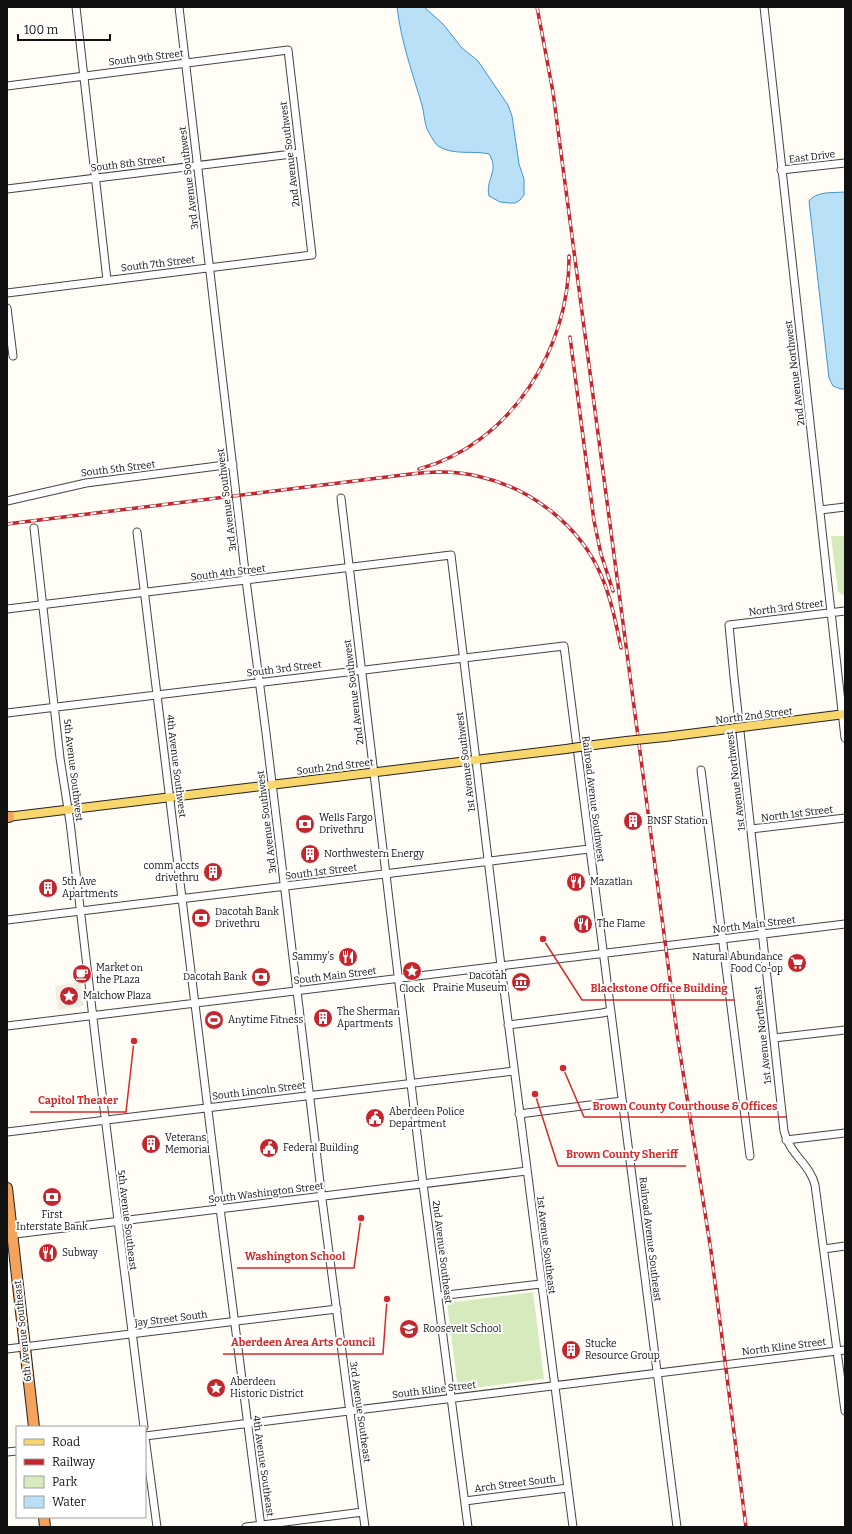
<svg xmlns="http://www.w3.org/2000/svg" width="852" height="1534" font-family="Bitter,serif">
	<rect width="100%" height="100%" fill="#fffdf5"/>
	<path fill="#d5ebbd" d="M831,536H845V596L838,592Z
		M533,1292L544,1379L458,1390L447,1303Z"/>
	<path fill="#f1ede2" d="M81,982L84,1006L58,1010L55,986Z"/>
	<path fill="#b9e0f7" stroke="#3f96cf" d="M397,7H424L443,24L462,48L478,61L508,105L512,116L519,164L524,179V195L520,200L515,203H509L500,202L489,196C485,179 500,171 489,154C472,150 454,156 438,146C435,144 427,130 426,126C424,119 424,112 422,105C412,72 401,41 397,7Z
		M845,192V389H841L833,386L829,378L809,201C816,191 833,193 845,192Z"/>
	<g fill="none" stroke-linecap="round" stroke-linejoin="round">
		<defs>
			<path id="minor" d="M76,7L107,280
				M179,7L246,580L266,733L322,1199L365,1527
				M764,7L845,738
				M7,86L288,50L312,255L7,293
				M781,170L845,163
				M7,189L300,153
				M7,308L13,356
				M341,498L423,1184L468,1527
				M7,501L86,483L233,464
				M820,510L845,507
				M34,528L60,758L70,822L99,1069L144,1427
				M137,532L221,1216L261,1527
				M7,609L451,555L502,974L573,1527
				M845,611L729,625L734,677L784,1131C789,1154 810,1164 815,1185L845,1411
				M7,713L564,646L677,1527
				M701,770L750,1156
				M751,829L845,818
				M7,920L589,849
				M508,1025L602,1013L611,1011
				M7,1026L845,924
				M774,1038L845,1030
				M519,1114L622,1101
				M7,1132L514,1071
				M786,1140L845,1133
				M7,1235L527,1171
				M824,1249L845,1246
				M438,1296L541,1284
				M7,1349L337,1309
				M145,1436L845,1350
				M145,1437L157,1527
				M7,1452L17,1451
				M465,1501L568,1488
				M246,1527L363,1512"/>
			<path id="major" d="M750,726L845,714
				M665,737L728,729
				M586,746L626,741
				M7,817L566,749"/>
			<path id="highway" d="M7,817H9
				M7,1188L34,1427
				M44,1517L45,1527"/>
		</defs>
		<use href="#minor" stroke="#444" stroke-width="9"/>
		<use href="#major" stroke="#222" stroke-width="10"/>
		<use href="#highway" stroke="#222" stroke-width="12"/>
		<use href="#minor" stroke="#fff" stroke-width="7"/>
		<use href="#major" stroke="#f9d66b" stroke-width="8"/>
		<use href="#highway" stroke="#f5a25d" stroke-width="10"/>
		<defs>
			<path id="rail" d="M537,7L553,92L678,1040L711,1251L746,1527
				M570,337L594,521L601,554L613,591
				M419,469C511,444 570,348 569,256
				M7,524L411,474C435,471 458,471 481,477C532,489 580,526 601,575C611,598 616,623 621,648"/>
		</defs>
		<use href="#rail" stroke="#c4262e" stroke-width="3.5"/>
		<use href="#rail" stroke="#fff" stroke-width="2" stroke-dasharray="6" stroke-linecap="butt"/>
		<defs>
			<path id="major-bridge" d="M728,729L750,726
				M626,741L665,737
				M566,749L586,746"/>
		</defs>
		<use href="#major-bridge" stroke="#222" stroke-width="10" stroke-linecap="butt"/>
		<use href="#major-bridge" stroke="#f9d66b" stroke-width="8"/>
	</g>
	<defs>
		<symbol id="building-disc" viewBox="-11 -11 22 22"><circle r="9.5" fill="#c4262e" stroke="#fff"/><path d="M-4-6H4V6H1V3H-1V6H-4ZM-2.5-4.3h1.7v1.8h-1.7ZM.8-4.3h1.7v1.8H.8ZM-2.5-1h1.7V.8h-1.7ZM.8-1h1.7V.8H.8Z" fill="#fff"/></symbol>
		<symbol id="bank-disc" viewBox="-11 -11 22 22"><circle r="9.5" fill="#c4262e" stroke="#fff"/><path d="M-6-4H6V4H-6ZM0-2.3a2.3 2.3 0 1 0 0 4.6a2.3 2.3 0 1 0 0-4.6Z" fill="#fff"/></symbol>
		<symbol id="restaurant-disc" viewBox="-11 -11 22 22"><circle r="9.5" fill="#c4262e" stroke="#fff"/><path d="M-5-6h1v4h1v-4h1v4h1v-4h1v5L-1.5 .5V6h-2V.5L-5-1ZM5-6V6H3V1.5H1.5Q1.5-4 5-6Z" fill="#fff"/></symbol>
		<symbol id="supermarket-disc" viewBox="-11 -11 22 22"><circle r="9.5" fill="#c4262e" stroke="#fff"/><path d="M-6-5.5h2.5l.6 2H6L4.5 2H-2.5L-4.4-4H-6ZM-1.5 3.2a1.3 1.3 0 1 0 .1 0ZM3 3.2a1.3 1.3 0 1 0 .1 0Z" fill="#fff"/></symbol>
		<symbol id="sight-disc" viewBox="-11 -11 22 22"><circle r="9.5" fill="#c4262e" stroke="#fff"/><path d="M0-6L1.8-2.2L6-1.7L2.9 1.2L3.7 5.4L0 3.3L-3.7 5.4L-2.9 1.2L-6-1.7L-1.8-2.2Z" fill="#fff"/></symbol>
		<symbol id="cafe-disc" viewBox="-11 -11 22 22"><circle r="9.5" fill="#c4262e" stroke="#fff"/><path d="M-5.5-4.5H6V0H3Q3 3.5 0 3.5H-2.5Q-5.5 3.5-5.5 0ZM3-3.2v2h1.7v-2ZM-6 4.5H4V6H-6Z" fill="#fff"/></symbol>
		<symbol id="museum-disc" viewBox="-11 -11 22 22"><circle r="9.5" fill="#c4262e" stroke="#fff"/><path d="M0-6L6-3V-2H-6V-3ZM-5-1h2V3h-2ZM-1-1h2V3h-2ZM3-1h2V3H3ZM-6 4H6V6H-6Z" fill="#fff"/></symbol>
		<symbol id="stadium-disc" viewBox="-11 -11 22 22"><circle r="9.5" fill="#c4262e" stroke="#fff"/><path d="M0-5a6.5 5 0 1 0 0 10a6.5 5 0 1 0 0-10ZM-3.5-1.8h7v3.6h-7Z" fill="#fff"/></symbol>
		<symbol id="civic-disc" viewBox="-11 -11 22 22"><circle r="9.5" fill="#c4262e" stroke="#fff"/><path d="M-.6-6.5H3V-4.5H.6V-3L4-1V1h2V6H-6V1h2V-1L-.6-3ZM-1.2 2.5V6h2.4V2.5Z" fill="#fff"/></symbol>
		<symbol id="school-disc" viewBox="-11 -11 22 22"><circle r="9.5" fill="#c4262e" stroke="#fff"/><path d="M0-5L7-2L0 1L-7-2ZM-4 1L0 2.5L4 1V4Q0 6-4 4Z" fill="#fff"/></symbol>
	</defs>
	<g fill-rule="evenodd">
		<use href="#building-disc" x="622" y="810" width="22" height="22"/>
		<use href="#bank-disc" x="294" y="813" width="22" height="22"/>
		<use href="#building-disc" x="299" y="843" width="22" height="22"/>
		<use href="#building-disc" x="202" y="861" width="22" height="22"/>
		<use href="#restaurant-disc" x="565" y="871" width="22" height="22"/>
		<use href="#building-disc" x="37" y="877" width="22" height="22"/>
		<use href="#bank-disc" x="190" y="907" width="22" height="22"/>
		<use href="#restaurant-disc" x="572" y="913" width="22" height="22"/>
		<use href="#restaurant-disc" x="337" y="946" width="22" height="22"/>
		<use href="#supermarket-disc" x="786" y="952" width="22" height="22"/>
		<use href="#sight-disc" x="401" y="960" width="22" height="22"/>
		<use href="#cafe-disc" x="71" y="963" width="22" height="22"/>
		<use href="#bank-disc" x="250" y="966" width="22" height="22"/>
		<use href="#museum-disc" x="510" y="971" width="22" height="22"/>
		<use href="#sight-disc" x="58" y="985" width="22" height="22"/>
		<use href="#building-disc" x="312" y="1007" width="22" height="22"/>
		<use href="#stadium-disc" x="203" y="1009" width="22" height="22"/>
		<use href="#civic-disc" x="364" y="1107" width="22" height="22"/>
		<use href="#building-disc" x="140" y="1133" width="22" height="22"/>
		<use href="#civic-disc" x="258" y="1137" width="22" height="22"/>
		<use href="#bank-disc" x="41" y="1186" width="22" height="22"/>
		<use href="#restaurant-disc" x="37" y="1242" width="22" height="22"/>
		<use href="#school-disc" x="398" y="1318" width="22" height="22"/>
		<use href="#building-disc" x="560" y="1339" width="22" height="22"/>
		<use href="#sight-disc" x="205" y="1377" width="22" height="22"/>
	</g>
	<g text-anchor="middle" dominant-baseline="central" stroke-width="4" stroke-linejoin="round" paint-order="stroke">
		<g font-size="10" fill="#111" stroke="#fff">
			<text transform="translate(146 58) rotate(-7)">South 9th Street</text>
			<text transform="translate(290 154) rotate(-97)">2nd Avenue Southwest</text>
			<text transform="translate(812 157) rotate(-7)">East Drive</text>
			<text transform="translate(128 164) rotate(-7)">South 8th Street</text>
			<text transform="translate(189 178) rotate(-97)">3rd Avenue Southwest</text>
			<text transform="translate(158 264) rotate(-7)">South 7th Street</text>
			<text transform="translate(795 373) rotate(-97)">2nd Avenue Northwest</text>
			<text transform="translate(118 469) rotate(-7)">South 5th Street</text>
			<text transform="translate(227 500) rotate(-97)">3rd Avenue Southwest</text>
			<text transform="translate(228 573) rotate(-7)">South 4th Street</text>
			<text transform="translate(786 608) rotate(-7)">North 3rd Street</text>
			<text transform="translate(284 669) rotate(-7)">South 3rd Street</text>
			<text transform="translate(354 692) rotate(-97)">2nd Avenue Southwest</text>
			<text transform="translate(754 716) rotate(-7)">North 2nd Street</text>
			<text transform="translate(466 762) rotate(-97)">1st Avenue Southwest</text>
			<text transform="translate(176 766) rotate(83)">4th Avenue Southwest</text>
			<text transform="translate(335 767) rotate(-7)">South 2nd Street</text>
			<text transform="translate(73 770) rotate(83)">5th Avenue Southwest</text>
			<text transform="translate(736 781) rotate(-97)">1st Avenue Northwest</text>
			<text transform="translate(593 799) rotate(83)">Railroad Avenue Southwest</text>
			<text transform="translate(797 814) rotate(-7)">North 1st Street</text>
			<text transform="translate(267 822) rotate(-97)">3rd Avenue Southwest</text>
			<text transform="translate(321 872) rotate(-7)">South 1st Street</text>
			<text transform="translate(754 925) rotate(-7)">North Main Street</text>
			<text transform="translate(335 976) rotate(-7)">South Main Street</text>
			<text transform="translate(763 1035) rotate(-96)">1st Avenue Northeast</text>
			<text transform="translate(259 1091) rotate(-7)">South Lincoln Street</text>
			<text transform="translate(266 1193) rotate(-7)">South Washington Street</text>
			<text transform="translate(127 1220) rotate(83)">5th Avenue Southeast</text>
			<text transform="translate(650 1239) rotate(83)">Railroad Avenue Southeast</text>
			<text transform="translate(546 1245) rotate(83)">1st Avenue Southeast</text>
			<text transform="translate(442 1252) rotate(83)">2nd Avenue Southeast</text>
			<text transform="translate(171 1319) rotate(-7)">Jay Street South</text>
			<text transform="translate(23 1331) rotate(-96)">6th Avenue Southeast</text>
			<text transform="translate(784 1347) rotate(-7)">North Kline Street</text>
			<text transform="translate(434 1390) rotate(-7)">South Kline Street</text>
			<text transform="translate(360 1412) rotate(82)">3rd Avenue Southeast</text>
			<text transform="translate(263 1466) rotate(82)">4th Avenue Southeast</text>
			<text transform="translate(515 1484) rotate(-7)">Arch Street South</text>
		</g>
		<g font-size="10" fill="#111" stroke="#fff" text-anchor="start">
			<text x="319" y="818">Wells Fargo<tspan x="319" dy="12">Drivethru</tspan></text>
			<text x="647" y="821">BNSF Station</text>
			<text x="324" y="854">Northwestern Energy</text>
			<text x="199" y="866" text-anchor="end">comm accts<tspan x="199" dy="12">drivethru</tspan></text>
			<text x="62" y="882">5th Ave<tspan x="62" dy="12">Apartments</tspan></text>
			<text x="590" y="882">Mazatlan</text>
			<text x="215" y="912">Dacotah Bank<tspan x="215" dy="12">Drivethru</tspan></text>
			<text x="597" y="924">The Flame</text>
			<text x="334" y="957" text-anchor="end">Sammy's</text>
			<text x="783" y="957" text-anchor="end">Natural Abundance<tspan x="783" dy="12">Food Co-op</tspan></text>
			<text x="96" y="968">Market on<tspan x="96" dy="12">the PLaza</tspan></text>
			<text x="507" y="976" text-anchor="end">Dacotah<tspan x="507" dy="12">Prairie Museum</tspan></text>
			<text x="247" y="977" text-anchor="end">Dacotah Bank</text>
			<text x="412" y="989" text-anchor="middle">Clock</text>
			<text x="83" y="996">Malchow Plaza</text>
			<text x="337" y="1012">The Sherman<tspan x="337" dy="12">Apartments</tspan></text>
			<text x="228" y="1020">Anytime Fitness</text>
			<text x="389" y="1112">Aberdeen Police<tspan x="389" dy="12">Department</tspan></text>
			<text x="165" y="1138">Veterans<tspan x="165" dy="12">Memorial</tspan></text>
			<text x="283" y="1148">Federal Building</text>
			<text x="52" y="1215" text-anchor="middle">First<tspan x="52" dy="12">Interstate Bank</tspan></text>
			<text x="62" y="1253">Subway</text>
			<text x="423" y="1329">Roosevelt School</text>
			<text x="585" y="1344">Stucke<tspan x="585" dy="12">Resource Group</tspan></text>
			<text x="230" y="1382">Aberdeen<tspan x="230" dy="12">Historic District</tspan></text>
		</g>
	</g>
	<path fill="none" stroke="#d62828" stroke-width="1.5" d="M543 939L582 1000H735M134 1041L126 1112H30M563 1068L584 1117H786M535 1094L558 1166H686M361 1218L354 1268H237M387 1299L383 1354H223"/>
	<g fill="#d62828" stroke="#fff" stroke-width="1.5">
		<circle cx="543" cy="939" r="4"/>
		<circle cx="134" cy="1041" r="4"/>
		<circle cx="563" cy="1068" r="4"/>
		<circle cx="535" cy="1094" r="4"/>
		<circle cx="361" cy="1218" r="4"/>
		<circle cx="387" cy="1299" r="4"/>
	</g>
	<g font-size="11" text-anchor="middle" font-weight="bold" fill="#d62828" stroke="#fff" stroke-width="4" stroke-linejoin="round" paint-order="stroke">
		<text x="659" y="992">Blackstone Office Building</text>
		<text x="78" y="1104">Capitol Theater</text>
		<text x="685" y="1110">Brown County Courthouse &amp; Offices</text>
		<text x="622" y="1158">Brown County Sheriff</text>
		<text x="295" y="1260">Washington School</text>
		<text x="303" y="1346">Aberdeen Area Arts Council</text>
	</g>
	<rect width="852" height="1534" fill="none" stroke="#111111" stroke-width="16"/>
	<rect x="16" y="1426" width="130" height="92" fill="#ffffff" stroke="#a0a0a0"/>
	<rect x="24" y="1439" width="20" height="6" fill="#f9d66b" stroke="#a0a0a0"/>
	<text x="52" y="1446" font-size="12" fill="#111111">Road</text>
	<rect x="24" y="1459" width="20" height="6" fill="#c4262e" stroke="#a0a0a0"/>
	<text x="52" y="1466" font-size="12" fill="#111111">Railway</text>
	<rect x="24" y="1476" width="20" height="12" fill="#d5ebbd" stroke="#a0a0a0"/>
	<text x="52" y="1486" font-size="12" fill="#111111">Park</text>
	<rect x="24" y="1496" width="20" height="12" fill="#b9e0f7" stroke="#a0a0a0"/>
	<text x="52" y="1506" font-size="12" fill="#111111">Water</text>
	<path d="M18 34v6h92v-6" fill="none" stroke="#111111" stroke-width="2"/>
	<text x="24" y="34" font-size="12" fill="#111111" stroke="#ffffff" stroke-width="3" paint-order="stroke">100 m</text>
</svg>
